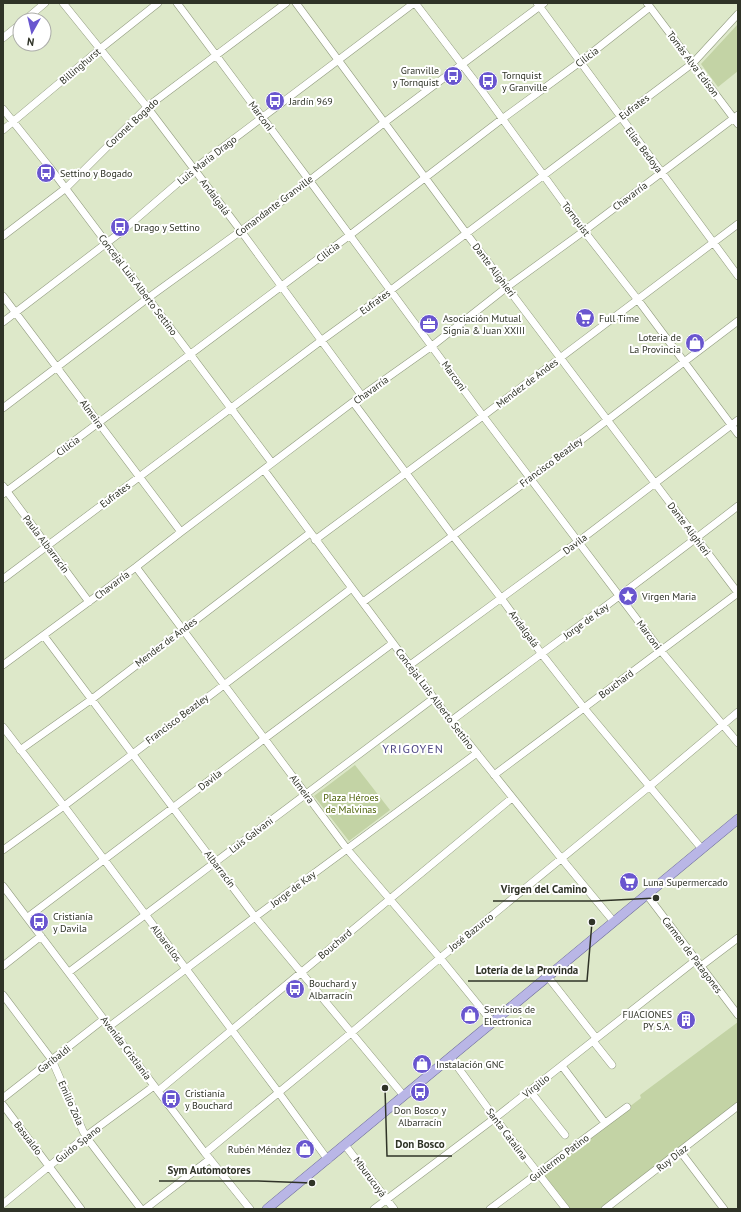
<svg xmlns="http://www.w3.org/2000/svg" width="741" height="1212" font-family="'PT Sans',sans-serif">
	<rect width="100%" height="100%" fill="#dde8c9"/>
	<path fill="#c3d3a5" d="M738,24V71L718,87L701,64Z
		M355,765L390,810L349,841L314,796Z
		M738,1022V1103L601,1209H570L544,1176L545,1171L641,1098L640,1095Z"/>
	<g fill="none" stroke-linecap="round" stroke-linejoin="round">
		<defs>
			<path id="minor" d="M63,3L147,107L241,231L362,396
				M177,3L315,188L483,416L661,651L738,743
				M296,3L466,233L738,593
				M415,3L480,88L584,231L638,300L738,434
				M537,3L738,276
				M647,3L738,124
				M25,20L45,3
				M3,38L20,24
				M3,109L51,169L272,463
				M3,130L100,49L158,3
				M3,236L66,188L147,107L286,3
				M3,296L181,532
				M3,322L121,232L194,169L414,3
				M353,402L453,536L501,598L541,653L584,708L702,849
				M3,408L148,298L296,191L385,122L544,3
				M264,470L451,721L561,858L614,922
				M3,486L89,602
				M3,494L350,235L502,119L580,62L650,7
				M315,540L483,416L738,224
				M136,567L347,849L440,958L493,1023
				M3,579L322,340L391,290L693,63L738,14
				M363,602L531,478L738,321
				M44,636L255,917L404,1096
				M3,665L136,567L181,532L353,402L432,346L507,287L584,231L738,115
				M410,665L579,541L738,420
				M451,721C547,649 644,579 738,506
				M3,727L64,806L279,1093L328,1160
				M20,750L92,699L310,533
				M494,775L738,593
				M3,850L64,806L352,588
				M3,886L205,1153L250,1209
				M647,895L738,1015
				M28,917L264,739L393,643
				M3,966L41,936
				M701,966L738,938
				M69,972L434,698
				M548,977L596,1038
				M3,995L52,1060L83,1131L90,1142L141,1209
				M110,1026L255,917L477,753
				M593,1041L612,1065
				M451,1058L495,1118L566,1209
				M562,1066L605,1123
				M158,1091L512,798
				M530,1091L565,1135
				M3,1098L104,1019
				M3,1105L81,1209
				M345,1145L394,1209
				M680,1151L724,1209
				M205,1153L351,1033L440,958L650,786L738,712
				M3,1204L86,1136L154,1086
				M145,1209L210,1159
				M374,1209L495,1118L696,960
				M490,1209L627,1107
				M605,1209L738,1106"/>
			<path id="major" d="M267,1209L738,819"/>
		</defs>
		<use href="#minor" stroke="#919b7f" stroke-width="8"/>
		<use href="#major" stroke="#6a6898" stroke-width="10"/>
		<use href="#minor" stroke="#fff" stroke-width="7"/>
		<use href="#major" stroke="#b9b6e6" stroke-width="9"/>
	</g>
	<defs>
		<symbol id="bus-disc" viewBox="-11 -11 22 22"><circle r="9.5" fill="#6956cf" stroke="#fff"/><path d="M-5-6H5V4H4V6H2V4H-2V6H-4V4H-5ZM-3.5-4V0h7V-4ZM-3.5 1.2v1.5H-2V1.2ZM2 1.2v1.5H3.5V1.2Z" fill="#fff"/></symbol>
		<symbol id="supermarket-disc" viewBox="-11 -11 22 22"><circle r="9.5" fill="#6956cf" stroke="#fff"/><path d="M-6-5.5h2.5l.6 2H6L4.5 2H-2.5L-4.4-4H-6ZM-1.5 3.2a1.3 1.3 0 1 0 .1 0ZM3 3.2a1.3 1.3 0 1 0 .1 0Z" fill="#fff"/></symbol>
		<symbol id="office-disc" viewBox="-11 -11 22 22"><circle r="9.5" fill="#6956cf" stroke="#fff"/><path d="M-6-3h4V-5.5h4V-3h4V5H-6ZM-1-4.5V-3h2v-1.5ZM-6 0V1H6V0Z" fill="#fff"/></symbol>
		<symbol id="shop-disc" viewBox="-11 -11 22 22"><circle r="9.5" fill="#6956cf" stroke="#fff"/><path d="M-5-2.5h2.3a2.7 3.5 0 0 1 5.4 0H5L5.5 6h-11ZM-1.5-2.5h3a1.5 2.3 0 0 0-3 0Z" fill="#fff"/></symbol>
		<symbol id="sight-disc" viewBox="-11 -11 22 22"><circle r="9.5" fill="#6956cf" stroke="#fff"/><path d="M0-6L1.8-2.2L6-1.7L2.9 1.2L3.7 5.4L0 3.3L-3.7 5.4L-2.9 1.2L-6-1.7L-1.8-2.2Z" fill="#fff"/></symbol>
		<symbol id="building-disc" viewBox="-11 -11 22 22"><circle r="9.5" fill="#6956cf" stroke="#fff"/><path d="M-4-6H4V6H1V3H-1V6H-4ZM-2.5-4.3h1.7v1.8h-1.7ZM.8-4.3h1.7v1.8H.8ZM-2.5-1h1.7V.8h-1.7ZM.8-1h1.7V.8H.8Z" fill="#fff"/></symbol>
	</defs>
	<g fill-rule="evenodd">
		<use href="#bus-disc" x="442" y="65" width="22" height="22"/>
		<use href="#bus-disc" x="477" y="70" width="22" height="22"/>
		<use href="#bus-disc" x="264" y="90" width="22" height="22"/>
		<use href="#bus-disc" x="35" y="162" width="22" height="22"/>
		<use href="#bus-disc" x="109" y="216" width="22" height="22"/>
		<use href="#supermarket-disc" x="574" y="307" width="22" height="22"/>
		<use href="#office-disc" x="418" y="313" width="22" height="22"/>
		<use href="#shop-disc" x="684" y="332" width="22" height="22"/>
		<use href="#sight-disc" x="617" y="585" width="22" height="22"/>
		<use href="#supermarket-disc" x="618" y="871" width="22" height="22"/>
		<use href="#bus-disc" x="28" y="911" width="22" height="22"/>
		<use href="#bus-disc" x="284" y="978" width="22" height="22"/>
		<use href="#shop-disc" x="459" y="1004" width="22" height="22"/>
		<use href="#building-disc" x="675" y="1009" width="22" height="22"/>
		<use href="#shop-disc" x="411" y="1053" width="22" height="22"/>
		<use href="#bus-disc" x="409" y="1081" width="22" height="22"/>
		<use href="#bus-disc" x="160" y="1088" width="22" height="22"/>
		<use href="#shop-disc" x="294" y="1138" width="22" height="22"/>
	</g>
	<g text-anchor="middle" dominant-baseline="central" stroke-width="4" stroke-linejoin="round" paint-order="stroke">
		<g font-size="10" fill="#2f3327" stroke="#fff">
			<text transform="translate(587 57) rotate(-37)">Cilicia</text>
			<text transform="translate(693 64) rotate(53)">Tomás Alva Edison</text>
			<text transform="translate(80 66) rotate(-40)">Billinghurst</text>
			<text transform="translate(634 107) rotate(-37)">Eufrates</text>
			<text transform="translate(261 116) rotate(53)">Marconi</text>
			<text transform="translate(132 123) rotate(-43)">Coronel Bogado</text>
			<text transform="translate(644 150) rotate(53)">Elías Bedoya</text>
			<text transform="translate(207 160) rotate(-38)">Luis María Drago</text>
			<text transform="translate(630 196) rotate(-37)">Chavarría</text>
			<text transform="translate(215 197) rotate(53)">Andalgalá</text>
			<text transform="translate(274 206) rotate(-37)">Comandante Granville</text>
			<text transform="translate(576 219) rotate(53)">Tornquist</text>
			<text transform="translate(328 252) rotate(-37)">Cilicia</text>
			<text transform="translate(494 270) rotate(53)">Dante Alighieri</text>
			<text transform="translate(138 285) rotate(53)">Concejal Luis Alberto Settino</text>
			<text transform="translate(375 302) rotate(-36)">Eufrates</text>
			<text transform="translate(454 376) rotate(54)">Marconi</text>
			<text transform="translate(527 383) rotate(-37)">Mendez de Andes</text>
			<text transform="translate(371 390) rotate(-36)">Chavarría</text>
			<text transform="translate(92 414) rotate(54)">Almeira</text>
			<text transform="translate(68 446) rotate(-36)">Cilicia</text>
			<text transform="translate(551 462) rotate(-37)">Francisco Beazley</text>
			<text transform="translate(115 495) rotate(-37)">Eufrates</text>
			<text transform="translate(689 529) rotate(53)">Dante Alighieri</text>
			<text transform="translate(46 544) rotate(53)">Paula Albarracín</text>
			<text transform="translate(575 544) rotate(-37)">Davila</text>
			<text transform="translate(112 585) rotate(-37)">Chavarría</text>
			<text transform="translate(586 621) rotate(-36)">Jorge de Kay</text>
			<text transform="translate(524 629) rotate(54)">Andalgalá</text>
			<text transform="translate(649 635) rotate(53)">Marconi</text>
			<text transform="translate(166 642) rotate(-37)">Mendez de Andes</text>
			<text transform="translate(616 684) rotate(-37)">Bouchard</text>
			<text transform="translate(435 699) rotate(53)">Concejal Luis Alberto Settino</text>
			<text transform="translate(177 719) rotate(-37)">Francisco Beazley</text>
			<text transform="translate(210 780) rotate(-38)">Davila</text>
			<text transform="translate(302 789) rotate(53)">Almeira</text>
			<text transform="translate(251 835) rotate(-37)">Luis Galvani</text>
			<text transform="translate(220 869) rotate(53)">Albarracín</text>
			<text transform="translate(293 889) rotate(-37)">Jorge de Kay</text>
			<text transform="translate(471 932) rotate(-39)">José Bazurco</text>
			<text transform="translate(166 943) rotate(53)">Albarellos</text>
			<text transform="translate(335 944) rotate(-40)">Bouchard</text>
			<text transform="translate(692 955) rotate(53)">Carmen de Patagones</text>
			<text transform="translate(126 1048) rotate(53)">Avenida Cristianía</text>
			<text transform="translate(54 1059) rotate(-38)">Garibaldi</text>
			<text transform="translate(536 1086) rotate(-38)">Virgilio</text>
			<text transform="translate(71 1103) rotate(66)">Emilio Zola</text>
			<text transform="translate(507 1134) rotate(53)">Santa Catalina</text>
			<text transform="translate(28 1138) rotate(53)">Basualdo</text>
			<text transform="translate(78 1144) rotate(-38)">Guido Spano</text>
			<text transform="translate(559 1158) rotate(-37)">Guillermo Patino</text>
			<text transform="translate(672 1158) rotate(-38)">Ruy Díaz</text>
			<text transform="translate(370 1177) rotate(53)">Mburucuyá</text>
		</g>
		<g font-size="10" fill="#2f3327" stroke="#fff" text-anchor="start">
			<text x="439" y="70" text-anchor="end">Granville<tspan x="439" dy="12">y Tornquist</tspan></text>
			<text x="502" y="75">Tornquist<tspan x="502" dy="12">y Granville</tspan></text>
			<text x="289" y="101">Jardín 969</text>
			<text x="60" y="173">Settino y Bogado</text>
			<text x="134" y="227">Drago y Settino</text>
			<text x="443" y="318">Asociación Mutual<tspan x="443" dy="12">Signia &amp; Juan XXIII</tspan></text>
			<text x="599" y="318">Full Time</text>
			<text x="681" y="337" text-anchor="end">Loteria de<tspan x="681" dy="12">La Provincia</tspan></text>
			<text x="642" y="596">Virgen Maria</text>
			<text x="643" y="882">Luna Supermercado</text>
			<text x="53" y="916">Cristianía<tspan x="53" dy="12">y Davila</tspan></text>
			<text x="309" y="983">Bouchard y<tspan x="309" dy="12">Albarracín</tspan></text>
			<text x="484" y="1009">Servicios de<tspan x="484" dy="12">Electronica</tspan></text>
			<text x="672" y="1014" text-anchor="end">FIJACIONES<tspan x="672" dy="12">PY S.A.</tspan></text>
			<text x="436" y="1064">Instalación GNC</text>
			<text x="185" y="1093">Cristianía<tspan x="185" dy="12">y Bouchard</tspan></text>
			<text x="420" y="1110" text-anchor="middle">Don Bosco y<tspan x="420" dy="12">Albarracín</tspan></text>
			<text x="291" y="1149" text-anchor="end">Rubén Méndez</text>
		</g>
		<g font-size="10" fill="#4c6107" stroke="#fff">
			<text x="351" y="797">Plaza Héroes<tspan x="351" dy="12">de Malvinas</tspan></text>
		</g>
		<g font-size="12" letter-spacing="1" fill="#4c4684" stroke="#fff">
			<text x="413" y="748">YRIGOYEN</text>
		</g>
	</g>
	<path fill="none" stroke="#2f3327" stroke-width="1.5" d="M656 898L596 901H493M592 922L587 981H468M385 1088L387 1156H452M312 1183L258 1181H159"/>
	<g fill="#2f3327" stroke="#fff" stroke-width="1.5">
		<circle cx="656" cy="898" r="4"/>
		<circle cx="592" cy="922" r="4"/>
		<circle cx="385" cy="1088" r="4"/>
		<circle cx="312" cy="1183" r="4"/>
	</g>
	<g font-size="11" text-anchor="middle" font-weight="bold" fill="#2f3327" stroke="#fff" stroke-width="4" stroke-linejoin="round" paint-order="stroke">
		<text x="544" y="893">Virgen del Camino</text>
		<text x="527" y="974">Lotería de la Provinda</text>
		<text x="420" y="1148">Don Bosco</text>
		<text x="209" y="1174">Sym Automotores</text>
	</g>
	<rect width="741" height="1212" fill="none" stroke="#2f3327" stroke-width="8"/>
	<g transform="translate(32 32) rotate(188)"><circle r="19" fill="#ffffff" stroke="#acada9"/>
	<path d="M0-3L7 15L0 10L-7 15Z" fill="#6956cf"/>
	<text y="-6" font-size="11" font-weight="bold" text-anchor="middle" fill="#2f3327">N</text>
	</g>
</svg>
